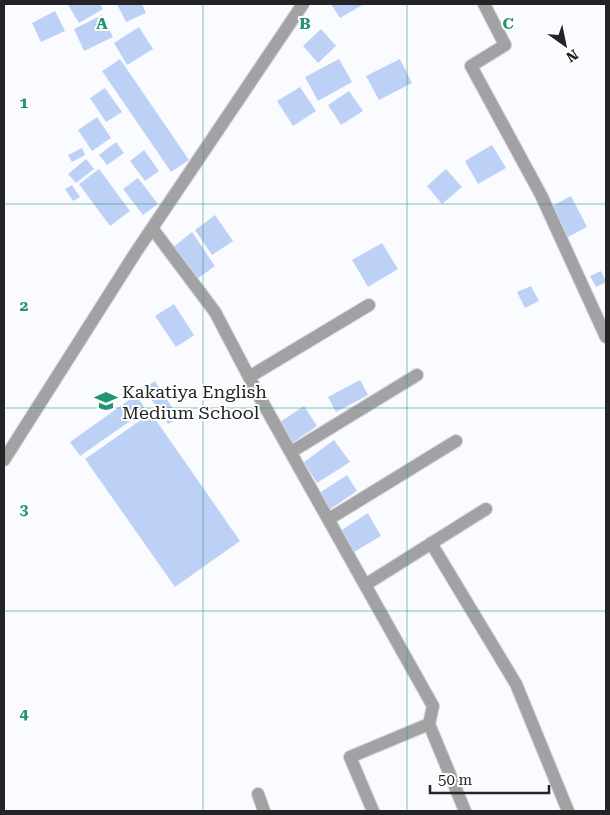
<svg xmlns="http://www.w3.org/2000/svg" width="610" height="815" font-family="'Roboto Serif',serif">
	<rect width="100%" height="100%" fill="#fafbff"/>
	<path fill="#bdd1f7" d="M70,4H100L103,9L79,23L68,5Z
		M117,4H142L146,13L126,22Z
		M331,4H364L340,18Z
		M55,11L65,31L41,42L32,23Z
		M102,15L113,37L84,51L74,29Z
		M139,27L153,49L127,65L114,43Z
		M321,29L336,46L318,63L303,46Z
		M120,59L189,160L171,172L102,71Z
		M339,59L352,82L318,101L305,77Z
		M400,59L412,83L379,100L366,76Z
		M300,87L316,111L293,126L277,101Z
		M105,88L122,112L106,122L90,98Z
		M349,91L363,111L341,125L328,105Z
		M97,117L111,138L92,151L78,130Z
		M116,142L124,153L107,165L99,155Z
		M492,145L506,168L478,184L465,161Z
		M82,148L85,155L72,162L68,155Z
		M144,150L159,171L145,181L130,161Z
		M86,159L94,169L76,183L68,174Z
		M99,169L130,211L110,226L79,184Z
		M446,169L462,187L442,204L427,186Z
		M138,178L158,204L143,215L123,189Z
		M72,185L80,197L73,201L65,189Z
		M571,196L587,227L566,238L550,207Z
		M215,215L233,241L212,255L195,230Z
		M192,232L215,266L197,279L172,248Z
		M382,243L398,269L368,287L352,260Z
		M601,271L606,282L596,287L590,276Z
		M531,286L539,301L525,308L517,292Z
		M174,304L194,335L176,347L155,316Z
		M360,380L368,395L336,412L328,397Z
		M155,381L179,418L168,424L144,388Z
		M136,395L146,410L80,456L70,442Z
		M304,406L317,426L292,443L280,422Z
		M151,413L240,541L175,587L85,459Z
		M334,440L350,462L317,483L304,462Z
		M347,475L357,491L329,510L318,494Z
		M368,513L381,536L354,552L340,531Z"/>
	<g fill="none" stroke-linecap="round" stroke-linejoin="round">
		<defs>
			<path id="minor" d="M484,4L505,45L471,66L541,195L606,337
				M152,228L215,312L259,396L433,706L429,724L465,811
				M249,377L369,305
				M291,452L417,375
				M4,460L136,252L303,4
				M329,519L456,441
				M431,543L516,684L568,811
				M365,585L486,509
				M258,794L264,811
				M373,811L350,757L429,724"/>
		</defs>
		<use href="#minor" stroke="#d3d4d8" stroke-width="14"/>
		<use href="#minor" stroke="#a2a1a3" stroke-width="12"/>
	</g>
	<path fill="none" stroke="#249475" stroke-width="1" stroke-opacity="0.55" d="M203,4V811M407,4V811M4,204H606M4,408H606M4,611H606"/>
	<defs>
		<symbol id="university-bare" viewBox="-9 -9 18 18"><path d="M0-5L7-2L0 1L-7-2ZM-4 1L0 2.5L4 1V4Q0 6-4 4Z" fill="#249475" stroke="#fff" stroke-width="2.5" paint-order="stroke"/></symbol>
	</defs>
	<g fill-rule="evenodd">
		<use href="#university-bare" x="90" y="385" width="32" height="32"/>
	</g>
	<g text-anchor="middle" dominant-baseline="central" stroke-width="4" stroke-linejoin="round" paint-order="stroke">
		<g font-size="18" fill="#242426" stroke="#fff" text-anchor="start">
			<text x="122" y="391">Kakatiya English<tspan x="122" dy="21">Medium School</tspan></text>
		</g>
	</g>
	<g font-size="16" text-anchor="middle" font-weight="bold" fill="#249475" stroke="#fff" stroke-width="4" stroke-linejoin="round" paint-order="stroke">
		<text x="102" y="29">A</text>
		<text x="305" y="29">B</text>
		<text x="508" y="29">C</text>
		<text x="24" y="108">1</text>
		<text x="24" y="311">2</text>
		<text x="24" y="515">3</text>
		<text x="24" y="719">4</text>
	</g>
	<rect width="610" height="815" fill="none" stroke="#242426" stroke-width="10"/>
	<g transform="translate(565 45) rotate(147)" stroke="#ffffff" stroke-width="4" paint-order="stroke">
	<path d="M0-4L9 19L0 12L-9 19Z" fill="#242426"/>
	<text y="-8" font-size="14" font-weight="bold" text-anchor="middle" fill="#242426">N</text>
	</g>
	<path d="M430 785v8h119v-8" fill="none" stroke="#242426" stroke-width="2.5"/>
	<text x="438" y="785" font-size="15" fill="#242426" stroke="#ffffff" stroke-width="4" paint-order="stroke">50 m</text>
</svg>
